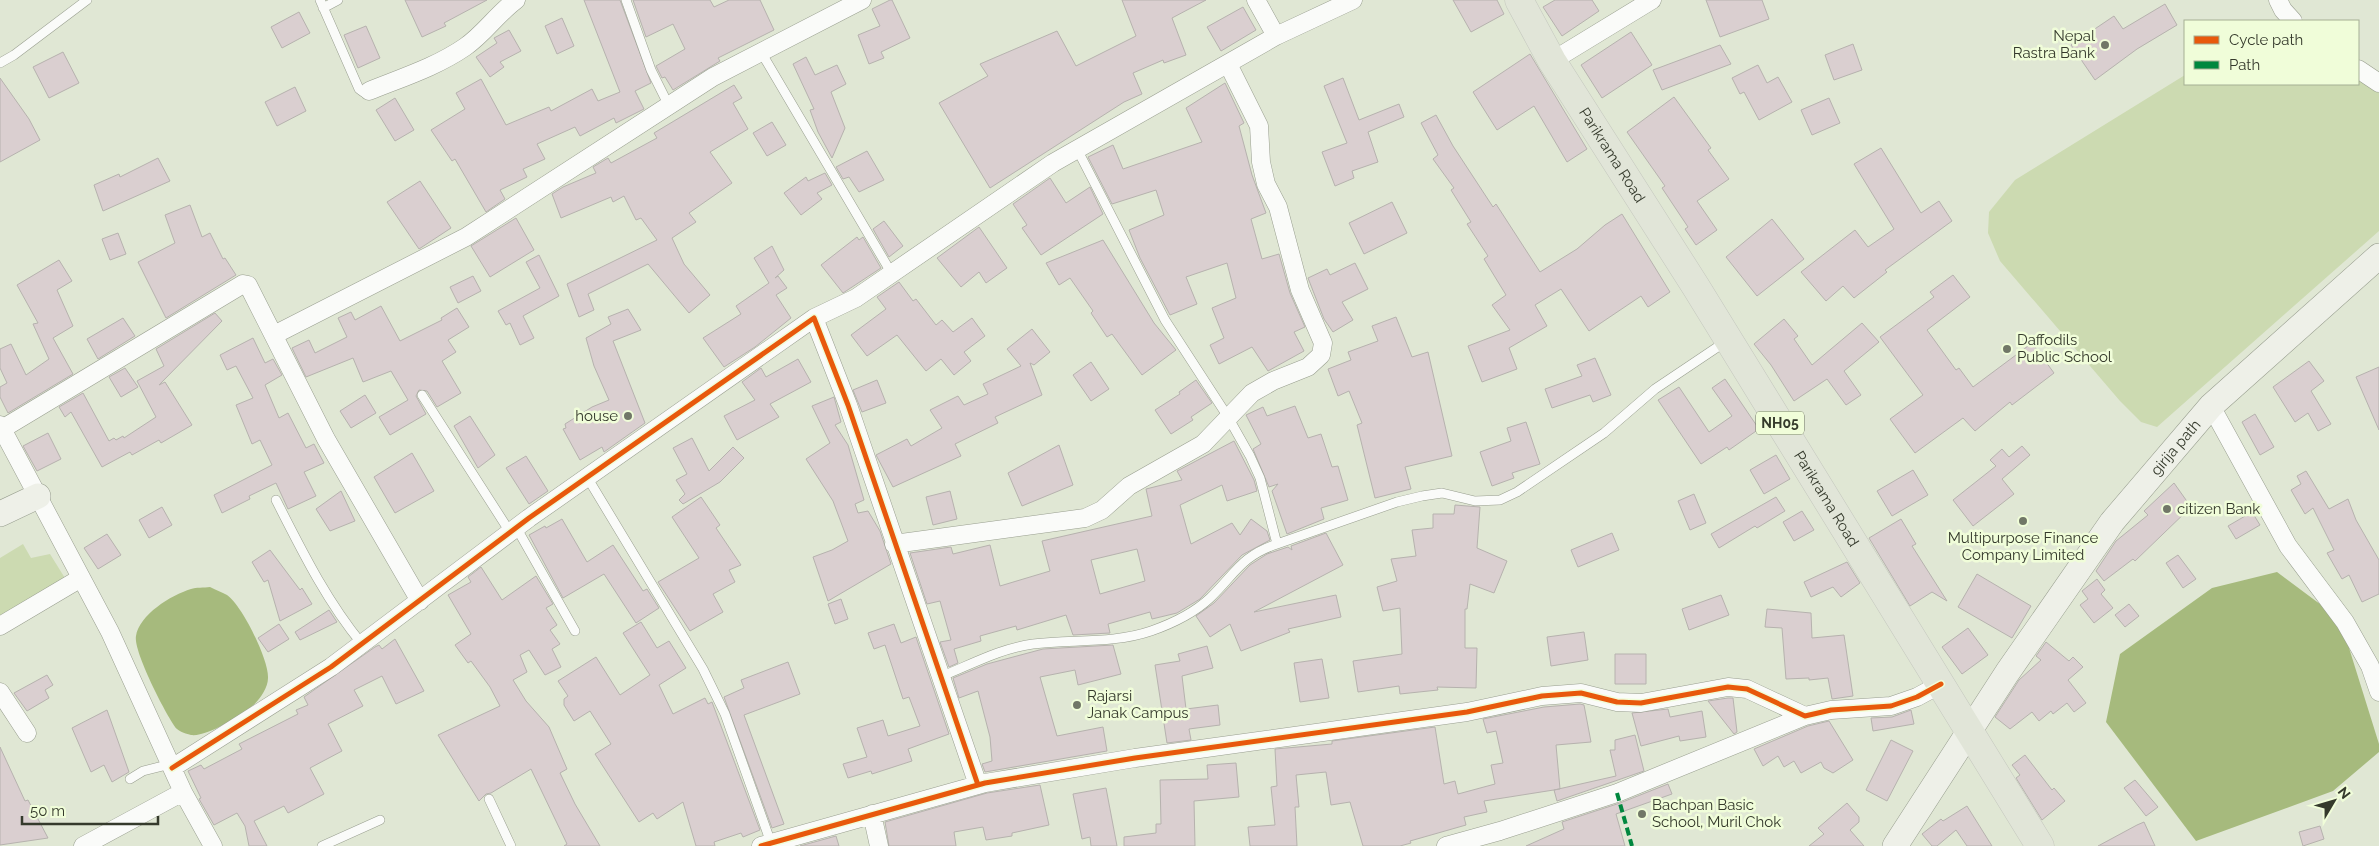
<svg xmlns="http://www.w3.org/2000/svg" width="2379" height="846" font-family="Raleway,sans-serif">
	<rect width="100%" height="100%" fill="#e0e7d4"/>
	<path fill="#ccdab1" d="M2185,75V84H2358V75L2379,93V231L2157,427L2141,422L2120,401L2000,261L1988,233L1989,212L2015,180Z
		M23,544L31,558L50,554L68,583L0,625V558Z"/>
	<path fill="#a6ba7d" d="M2277,572L2340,619L2379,744V752L2333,791L2196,841L2106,722L2120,654L2212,588Z
		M210,587C215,590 222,592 227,595C242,605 269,660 268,678C268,688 259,701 251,707C238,717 207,737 191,735C187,734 180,732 177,729C167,717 133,651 136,636C139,615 171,595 191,589C196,587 204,588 210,587Z"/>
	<path fill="#dacfd0" stroke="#b6b2ae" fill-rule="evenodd" d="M405,0H487L444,23L446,26L422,37Z
		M584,0H620L651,83L635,91L644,109L616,123L614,118L580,136L575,127L537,144L545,159L523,169L527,177L500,190L505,199L486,212L455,159L452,161L431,130L465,109L456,93L481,79L506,125L549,107L551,111L592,89L598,101L620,92Z
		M633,0H710L714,7L729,0H760L774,30L718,58L720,61L673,90L665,77L662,78L656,66L685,49L673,24L646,37Z
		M890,0H892L910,38L881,52L884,58L869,64L858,35L880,26L872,9Z
		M1122,0H1206L1172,18L1186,55L1164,63L1163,60L1133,73L1142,94L1124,102L990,188L939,103L988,76L980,64L1057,31L1076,66L1136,36Z
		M1453,0H1497L1504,14L1471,32Z
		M1555,0H1592L1599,11L1562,36L1543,7Z
		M1706,0H1762L1769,19L1720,37Z
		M2165,4L2177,25L2137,49L2095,80L2071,45L2114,16L2123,29Z
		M1243,7L1256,30L1221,51L1207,27Z
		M299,12L310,33L282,48L271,27Z
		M562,18L574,46L557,54L545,26Z
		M366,26L380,58L358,68L344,35Z
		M509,30L521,51L500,62L504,67L490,77L476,57L497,43L494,38Z
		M1631,32L1652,65L1602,98L1581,65Z
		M1853,44L1862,70L1834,80L1825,55Z
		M1720,45L1731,64L1662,90L1653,70Z
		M63,52L79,83L49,98L33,67Z
		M1530,54L1587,149L1567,162L1534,106L1497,130L1473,92Z
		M806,57L815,75L837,65L846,84L831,92L845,128L832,158L818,132L810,110L814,109L793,64Z
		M1758,65L1767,83L1778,77L1792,102L1759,120L1744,92L1740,94L1732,78Z
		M0,78L29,119L40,140L0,162Z
		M1343,78L1359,120L1399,104L1404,117L1368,132L1378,162L1352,171L1354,178L1335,186L1322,152L1347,143L1324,86Z
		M1225,83L1244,123L1239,126L1252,175L1266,213L1251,219L1262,259L1279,254L1290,293L1305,327L1294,332L1304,351L1268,371L1252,347L1219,364L1210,345L1224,338L1212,308L1236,298L1227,263L1186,277L1197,304L1170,315L1140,258L1129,230L1164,215L1156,190L1112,204L1088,157L1113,145L1123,169L1202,142L1186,108Z
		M734,85L742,98L733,103L748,129L710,152L732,183L689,213L696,222L672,238L684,264L710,295L689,313L648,264L588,294L594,310L579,317L567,284L657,240L641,218L636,220L624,196L613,202L611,197L561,218L552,194L563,187L596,173L593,167L608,158L611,163L657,138L654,133Z
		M295,87L306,111L277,126L265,102Z
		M1674,97L1711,148L1708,150L1729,179L1697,201L1717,230L1696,245L1685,229L1688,227L1662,188L1665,186L1627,132Z
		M395,98L414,130L395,141L376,110Z
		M1829,98L1840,123L1812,135L1801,110Z
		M1436,115L1453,146L1493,207L1496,204L1540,272L1577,249L1605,225L1622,214L1670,292L1648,307L1641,296L1589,331L1561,289L1535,305L1547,326L1509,348L1517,369L1482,382L1468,346L1510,330L1492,305L1506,295L1484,259L1488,256L1467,224L1471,222L1451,190L1454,188L1433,159L1438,155L1421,123Z
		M772,122L786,145L767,156L753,133Z
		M1881,148L1921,213L1939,201L1952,221L1885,270L1887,272L1854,298L1843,286L1826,301L1801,272L1855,230L1868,247L1894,229L1854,164Z
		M867,151L884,180L859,192L849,177L843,179L836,167Z
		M158,158L170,181L103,211L94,185L119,174L120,177Z
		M825,173L832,185L817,193L822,199L801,215L784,193L806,177L808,181Z
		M1050,178L1066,203L1090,187L1103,214L1041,255L1022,228L1027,225L1013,204Z
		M420,181L451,228L419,249L387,202Z
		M1392,202L1407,233L1364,254L1349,223Z
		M190,205L202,237L210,233L223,259L225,258L236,275L166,318L138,262L175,243L165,215Z
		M516,218L534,250L490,277L471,246Z
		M1772,219L1804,259L1757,296L1726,257Z
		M884,221L903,246L889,257L873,229Z
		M979,227L1007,268L986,283L979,272L961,287L937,258Z
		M118,233L126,254L110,260L102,239Z
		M857,237L859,240L863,237L881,268L843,293L821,265Z
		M1103,240L1154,323L1176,350L1142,375L1112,334L1107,337L1091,313L1093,311L1070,278L1059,285L1046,263Z
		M772,246L784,270L775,278L778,276L787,288L776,295L791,318L755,347L724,367L703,338L741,314L736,306L769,283L754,258Z
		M539,255L559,296L523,316L534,338L520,345L510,323L506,325L498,311L540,288L526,262Z
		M59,260L72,281L57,290L73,326L53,338L73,374L8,413L0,397V387L7,383L0,368V349L11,344L26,375L49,359L33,324L38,323L17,285Z
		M1355,263L1368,289L1342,302L1353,320L1333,332L1324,319L1308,278L1327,269L1330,275Z
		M1953,275L1970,297L1927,330L1956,370L1959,368L1973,387L2032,343L2054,373L2012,405L2010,402L1975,431L1963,418L1915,453L1890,419L1923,395L1880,337L1934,297L1930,292Z
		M473,276L481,291L458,303L450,287Z
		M899,282L913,301L916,299L936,325L942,320L953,332L972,318L985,336L964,352L971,361L954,375L941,359L926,371L897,335L867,356L851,335L886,309L877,297Z
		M381,306L400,341L442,320L441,318L457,308L469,327L448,340L456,352L442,361L461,393L437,407L427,391L419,390L416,396L426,414L390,435L379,417L408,400L391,371L363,382L353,358L306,377L292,348L309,340L315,353L347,337L338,318L351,312L355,320Z
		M628,309L641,330L613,341L645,423L604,452L602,447L580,460L563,429L566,428L565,424L592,407L609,400L594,366L586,338L611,324L608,317Z
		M215,313L222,321L159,385L165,382L192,425L161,443L159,440L132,455L130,452L102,467L71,412L65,417L59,407L83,393L109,441L114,438L116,440L123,436L124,438L156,417L137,381L164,366L156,349Z
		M1396,317L1412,357L1428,352L1452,456L1405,467L1411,489L1375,498L1357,425L1362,423L1349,391L1338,396L1328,369L1351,360L1348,352L1378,341L1372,326Z
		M123,318L135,336L98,359L87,339Z
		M1784,319L1798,336L1794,339L1812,365L1862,323L1879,342L1844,371L1861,395L1846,405L1827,379L1794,401L1771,365L1754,344Z
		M1032,329L1050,352L1034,365L1030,363L1042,395L995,417L998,423L955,444L961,456L893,487L876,455L907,439L911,446L942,428L930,410L958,396L964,405L988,394L983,384L1021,366L1007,349Z
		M253,338L265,363L273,359L282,375L265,385L279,418L288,413L306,448L314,444L324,463L304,472L316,496L288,509L276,483L249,496L250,499L222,513L214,495L272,465L260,440L252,444L236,405L253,398L236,366L227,370L220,355Z
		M1595,358L1611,395L1593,402L1590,395L1552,408L1545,389L1582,376L1577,365Z
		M798,359L811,382L770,404L779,417L737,440L724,416L755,400L742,382L761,368L766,377Z
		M2309,361L2324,381L2311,391L2331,424L2318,431L2308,413L2295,422L2273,387Z
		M1091,362L1109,389L1091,401L1073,375Z
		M2379,367V430L2356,377Z
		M125,368L138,387L121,397L109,377Z
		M1725,379L1759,429L1729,450L1727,447L1701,464L1658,400L1679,387L1709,432L1732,416L1712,388Z
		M877,380L886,403L862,412L853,390Z
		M1196,380L1212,403L1191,417L1193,420L1171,434L1155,410L1180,394L1179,392Z
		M365,395L376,413L351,428L340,411Z
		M834,397L841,422L835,425L848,445L864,500L855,504L858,513L868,511L880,531L891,564L828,601L813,557L832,550L848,541L833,501L806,459L830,443L812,406Z
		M1295,406L1308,438L1321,434L1332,467L1338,466L1348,500L1321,508L1324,519L1287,534L1272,491L1278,484L1269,487L1253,449L1261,444L1246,415L1263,407L1267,416Z
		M2255,414L2274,447L2260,455L2242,422Z
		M470,416L495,455L478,468L454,426Z
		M1526,422L1540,464L1512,473L1514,478L1492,486L1480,452L1511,441L1507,428Z
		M48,433L61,459L37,471L23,446Z
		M692,438L709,471L733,447L744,458L720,482L683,504L679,500L685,494L676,480L687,474L673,448Z
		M1234,441L1254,480L1257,491L1227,501L1222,485L1180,505L1191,544L1232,523L1240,535L1251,519L1267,531L1270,540L1242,555L1200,599L1177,613L1152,619L1150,612L1108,624L1110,633L1073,635L1066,615L1017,630L1016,626L980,636L981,641L954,649L958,663L949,667L940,642L951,640L940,601L927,604L910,553L951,547L953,554L990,545L1000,586L1050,571L1042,541L1152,516L1146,489L1182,480L1177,471ZM1137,549L1145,581L1100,594L1091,560Z
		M1059,445L1073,485L1022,506L1008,473Z
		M2022,446L2030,455L2002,479L2014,494L1973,526L1953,500L1996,466L1990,460L2002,449L2009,457Z
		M412,453L434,491L395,513L374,477Z
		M1776,455L1790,479L1764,494L1750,470Z
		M526,456L548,491L529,504L506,468Z
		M1913,470L1928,495L1892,516L1877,491Z
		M2306,471L2329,509L2348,499L2356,520L2379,560V594L2362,602L2349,575L2342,579L2327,553L2334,550L2313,508L2305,514L2291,490L2301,484L2297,476Z
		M2174,483L2191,507L2135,561L2133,559L2104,581L2096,571L2116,541L2148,515L2144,511Z
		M341,491L355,521L330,531L316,509Z
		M950,491L957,519L933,525L926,497Z
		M1694,494L1706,523L1690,530L1678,501Z
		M701,497L720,525L716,528L741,565L729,570L735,582L713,594L723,612L690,631L658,582L699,558L672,517Z
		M1776,497L1785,511L1757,528L1755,526L1719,548L1711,534Z
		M1455,505L1480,507L1477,548L1507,561L1494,593L1470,584L1467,609H1465V648H1477L1476,688L1437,687L1438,690L1400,694L1399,686L1358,692L1353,661L1402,654L1400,608L1383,611L1377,587L1397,581L1391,559L1416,556L1412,530L1433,528V514H1454Z
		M162,507L172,525L149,538L139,520Z
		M1802,511L1814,530L1794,541L1783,522Z
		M2252,512L2260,525L2236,539L2228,526Z
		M562,519L587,562L613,545L643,591L647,589L659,608L636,623L604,574L563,598L529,535L545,526L546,528Z
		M1901,519L1916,544L1912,546L1947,601L1932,592L1910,606L1869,538Z
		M1326,533L1343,565L1254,612L1336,595L1341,617L1288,629L1290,632L1241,651L1230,624L1210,637L1196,616L1214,603L1250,565L1267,554L1288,547L1292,550L1291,546Z
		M1612,533L1619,550L1578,567L1571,550Z
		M107,534L121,555L98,569L84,548Z
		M270,550L300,590L302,588L312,604L280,621L268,580L264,582L252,562Z
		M2178,555L2196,579L2183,588L2166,563Z
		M1847,562L1860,583L1841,597L1833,587L1811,597L1804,582Z
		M481,567L502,600L536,576L553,604L546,608L557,625L550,630L560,644L552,649L561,667L545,675L529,650L520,655L527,672L513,680L526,701L549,727L567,769L560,773L575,804L600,846H564L567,844L531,769L491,793L486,794L479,801L438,735L500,706L490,687L471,661L468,663L455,645L471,634L448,595L471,582L468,577Z
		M1977,574L2031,606L2012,638L1958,607Z
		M2097,579L2105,590L2101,594L2113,608L2094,623L2080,605L2088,599L2082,591Z
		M1721,595L1729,615L1689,630L1682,609Z
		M841,599L848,619L835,624L828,604Z
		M2129,604L2139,616L2125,627L2115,615Z
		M1767,609L1811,613L1812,638L1844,635L1853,696L1832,699L1828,678L1809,680V678L1786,679L1782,628L1765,627Z
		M329,610L337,622L300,640L295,632Z
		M641,622L657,648L669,641L686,668L659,685L673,714L705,698L708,704L712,702L760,830L743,837L741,833L714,842L715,846H696L683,802L657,819L653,813L639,822L595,754L611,744L590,711L574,721L564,705V699L568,696L558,681L596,657L620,695L650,675L623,633Z
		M279,624L289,639L268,652L258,638Z
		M894,624L901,643L916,637L949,734L908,749L912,761L872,774L871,771L848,778L843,764L867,757L857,728L883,720L888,736L920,726L909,697L903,699L885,645L874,649L868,633Z
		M1968,628L1988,655L1962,674L1942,647Z
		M1584,632L1588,660L1551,666L1547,637Z
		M395,639L424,691L396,704L382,676L354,690L363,706L328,724L342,751L310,768L324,794L288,813L284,806L254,821L267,846H249L245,826L237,813L214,825L199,799L201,798L188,771L201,765L204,769L242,749L239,744L298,714L296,710L308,705L304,697L375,647L379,645L382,649Z
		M2046,642L2069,661L2073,657L2083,667L2068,680L2086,703L2074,712L2067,703L2053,714L2051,711L2039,721L2032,712L2010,729L1995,717L2019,680L2041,660L2036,656Z
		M1113,645L1121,674L1078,685L1075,670L1040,677L1057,736L1103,727L1107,751L985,772L982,764L992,761L990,737L978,691L959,698L953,678L987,664L1043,649Z
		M1207,646L1213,668L1182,676L1186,709L1218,705L1220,725L1189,729L1191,740L1167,743L1155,665L1180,661L1178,654Z
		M1615,654H1646V684H1615Z
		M1322,659L1329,698L1300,702L1294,663Z
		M788,662L800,694L744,715L784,824L772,828L724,697L744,688L741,680Z
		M47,675L53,685L45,690L49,698L27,711L14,693Z
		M1728,698H1733L1737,732L1734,734L1708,701Z
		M1580,704L1584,705L1591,742L1556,745L1560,789L1484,801L1487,812L1464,817L1466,825L1410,841L1411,843L1400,846H1363L1350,802L1331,805L1326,772L1296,775L1299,807H1295L1297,846H1250L1248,827L1275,825L1271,787L1277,786L1275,749L1332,744V741L1435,727L1444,784L1455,781L1458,794L1495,784L1491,765L1503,763L1496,731L1487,733L1483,719L1544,707Z
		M1668,709L1670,717L1702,711L1706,737L1680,741L1679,736L1641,746L1632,713Z
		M107,710L129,772L112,782L104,765L91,772L72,728Z
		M1911,710L1914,724L1873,731L1871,718L1892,717Z
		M1829,721L1853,760L1833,773L1824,768L1821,762L1801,773L1794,761L1784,767L1778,756L1763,766L1754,749L1808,726Z
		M1635,735L1644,771L1557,801L1554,790L1616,776L1610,750H1615V740Z
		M1891,740L1913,751L1887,801L1866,790Z
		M0,747L25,801L28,800L48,838L0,845Z
		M2025,755L2052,790L2054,788L2065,801L2042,820L2016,778L2020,775L2012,765Z
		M1236,763L1239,797L1194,801L1195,846H1124V837L1156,833V824H1161L1160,780L1208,779L1207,765Z
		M2135,780L2158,807L2146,816L2124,788Z
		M1668,784L1672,794L1616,814L1625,846H1526L1564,829L1562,822L1620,803Z
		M1040,785L1049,825L1012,833V836L986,840L983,827L954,832L956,846H889L885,822L987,793Z
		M1106,788L1117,846H1091L1090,837L1082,839L1073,794Z
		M1847,803L1859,817V822L1850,830L1864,846H1809L1824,834L1818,828Z
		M1967,806L1992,846H1967L1956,830L1937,846H1932L1922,834L1941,819L1943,821Z
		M2144,822L2155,846H2098L2137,825Z
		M2320,826L2324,839L2303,846L2299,832Z
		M836,836L839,846H800Z"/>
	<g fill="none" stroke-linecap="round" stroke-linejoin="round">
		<defs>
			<path id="lane" d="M320,0L359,89L363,92L369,91
				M626,0L651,70L669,106
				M323,8L338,0
				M761,52L892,274
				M0,63L14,55L87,0
				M1077,149L1165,320L1228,417L1250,456L1260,478L1277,544L1397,502L1422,496L1442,493L1475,501L1500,500L1517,492L1604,433L1655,389L1725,342
				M422,395L510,532
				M587,477L703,669L725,714L771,843
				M276,500C302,551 326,600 362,644
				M516,527L575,631
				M940,677C970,665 1001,648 1033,644C1072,639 1113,644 1151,631C1171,624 1194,613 1210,598C1235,574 1241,556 1277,544
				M130,779L143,771L171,764
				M489,799L511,846
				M322,846L380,820"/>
			<path id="street" d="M1256,0L1276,36
				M2278,0L2283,10L2293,21
				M1552,61L1652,0
				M2358,69L2379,83
				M369,91C401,78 436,67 465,47C484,34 497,14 516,0
				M814,318L856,298L1053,163L1276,36L1353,0
				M274,335L466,237L713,77L862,0
				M2211,406L2288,546L2345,622L2370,666L2379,692
				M0,425L110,632L183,792L213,846
				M2,429L243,284L248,285L326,439L420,601
				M894,544L1085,518L1102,510L1129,486L1203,444L1252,393L1273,381L1308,367L1321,355L1323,343L1300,290L1278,207L1266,184L1261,162L1259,126L1228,64
				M0,626L81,578
				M0,692L27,733
				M172,768L331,667L529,518L814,318L848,405L978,785
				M872,814L879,846
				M83,846L183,792
				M761,846L985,783L1135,758L1467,712L1542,696L1581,693L1617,702L1641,703L1728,687L1747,689L1805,716L1831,710L1891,706L1917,697L1941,684
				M1446,846L1500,831L1617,793L1805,716"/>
			<g id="secondary">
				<path d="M0,514L38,496"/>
				<path id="s1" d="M1895,846L2007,673L2112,522L2211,406L2379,256"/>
			</g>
			<g id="primary">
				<path id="s2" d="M1519,0L1552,61L1696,287L2040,846"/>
			</g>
		</defs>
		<use href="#lane" stroke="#989e8f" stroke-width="10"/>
		<use href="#street" stroke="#989e8f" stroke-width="19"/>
		<use href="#secondary" stroke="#989e8f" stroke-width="26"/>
		<use href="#primary" stroke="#c4c7be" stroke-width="29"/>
		<use href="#lane" stroke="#fafbf9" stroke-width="9"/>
		<use href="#street" stroke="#fafbf9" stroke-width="18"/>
		<use href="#secondary" stroke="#eef0e8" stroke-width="25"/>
		<use href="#primary" stroke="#e1e5d8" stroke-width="28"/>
		<path stroke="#00873e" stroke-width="4" stroke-dasharray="8 4" stroke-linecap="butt" d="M1617,793L1632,846"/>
		<defs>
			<path id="cycleway" d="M172,768L331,667L529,518L814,318L848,405L978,785
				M761,846L985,783L1135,758L1467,712L1542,696L1581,693L1617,702L1641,703L1728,687L1747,689L1805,716L1831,710L1891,706L1917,697L1941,684"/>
		</defs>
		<use href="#cycleway" stroke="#f0fdd9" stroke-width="8"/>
		<use href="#cycleway" stroke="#e8590c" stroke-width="5"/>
	</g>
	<g fill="#717767" stroke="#f0fdd9" stroke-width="2">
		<circle cx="2105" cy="45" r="5"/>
		<circle cx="2007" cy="349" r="5"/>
		<circle cx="628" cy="416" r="5"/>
		<circle cx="2167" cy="509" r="5"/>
		<circle cx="2023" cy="521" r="5"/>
		<circle cx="1077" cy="705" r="5"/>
		<circle cx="1642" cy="814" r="5"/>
	</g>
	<g text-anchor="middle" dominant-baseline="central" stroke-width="5" stroke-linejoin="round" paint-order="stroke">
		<rect fill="#f0fdd9" stroke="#6d7460" stroke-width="1" x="1756" y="411.5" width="48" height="23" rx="4"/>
		<g font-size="14" font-weight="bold" fill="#353a2c">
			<text x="1780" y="423">NH05</text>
		</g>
		<g font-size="15" fill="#353a2c" stroke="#f0fdd9" text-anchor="start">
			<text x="2095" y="36" text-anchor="end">Nepal<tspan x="2095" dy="17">Rastra Bank</tspan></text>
			<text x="2017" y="340">Daffodils<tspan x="2017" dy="17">Public School</tspan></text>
			<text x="618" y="416" text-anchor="end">house</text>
			<text x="2177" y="509">citizen Bank</text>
			<text x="2023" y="538" text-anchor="middle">Multipurpose Finance<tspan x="2023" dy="17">Company Limited</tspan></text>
			<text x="1087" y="696">Rajarsi<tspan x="1087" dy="17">Janak Campus</tspan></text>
			<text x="1652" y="805">Bachpan Basic<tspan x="1652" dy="17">School, Muril Chok</tspan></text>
		</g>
		<g font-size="15" fill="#353a2c" stroke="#f0fdd9">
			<text stroke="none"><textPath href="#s2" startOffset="181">Parikrama Road</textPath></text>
			<text stroke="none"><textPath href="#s1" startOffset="488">girija path</textPath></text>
			<text stroke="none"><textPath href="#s2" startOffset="586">Parikrama Road</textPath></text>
		</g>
	</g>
	<rect x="2184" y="20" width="175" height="65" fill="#f0fdd9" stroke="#a5af94"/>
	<rect x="2194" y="36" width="25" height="8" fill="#e8590c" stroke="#a5af94"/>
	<text x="2229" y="45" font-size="15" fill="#353a2c">Cycle path</text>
	<rect x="2194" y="61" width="25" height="8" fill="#00873e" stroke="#a5af94"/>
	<text x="2229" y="70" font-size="15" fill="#353a2c">Path</text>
	<g transform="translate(2334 801) rotate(52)" stroke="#f0fdd9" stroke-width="4" paint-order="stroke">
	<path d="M0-4L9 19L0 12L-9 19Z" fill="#353a2c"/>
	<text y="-8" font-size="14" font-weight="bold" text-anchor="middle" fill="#353a2c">N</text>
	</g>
	<path d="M22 816v8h136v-8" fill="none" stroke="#353a2c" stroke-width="2.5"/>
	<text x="30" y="816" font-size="15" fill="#353a2c" stroke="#f0fdd9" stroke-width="4" paint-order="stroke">50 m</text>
</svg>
